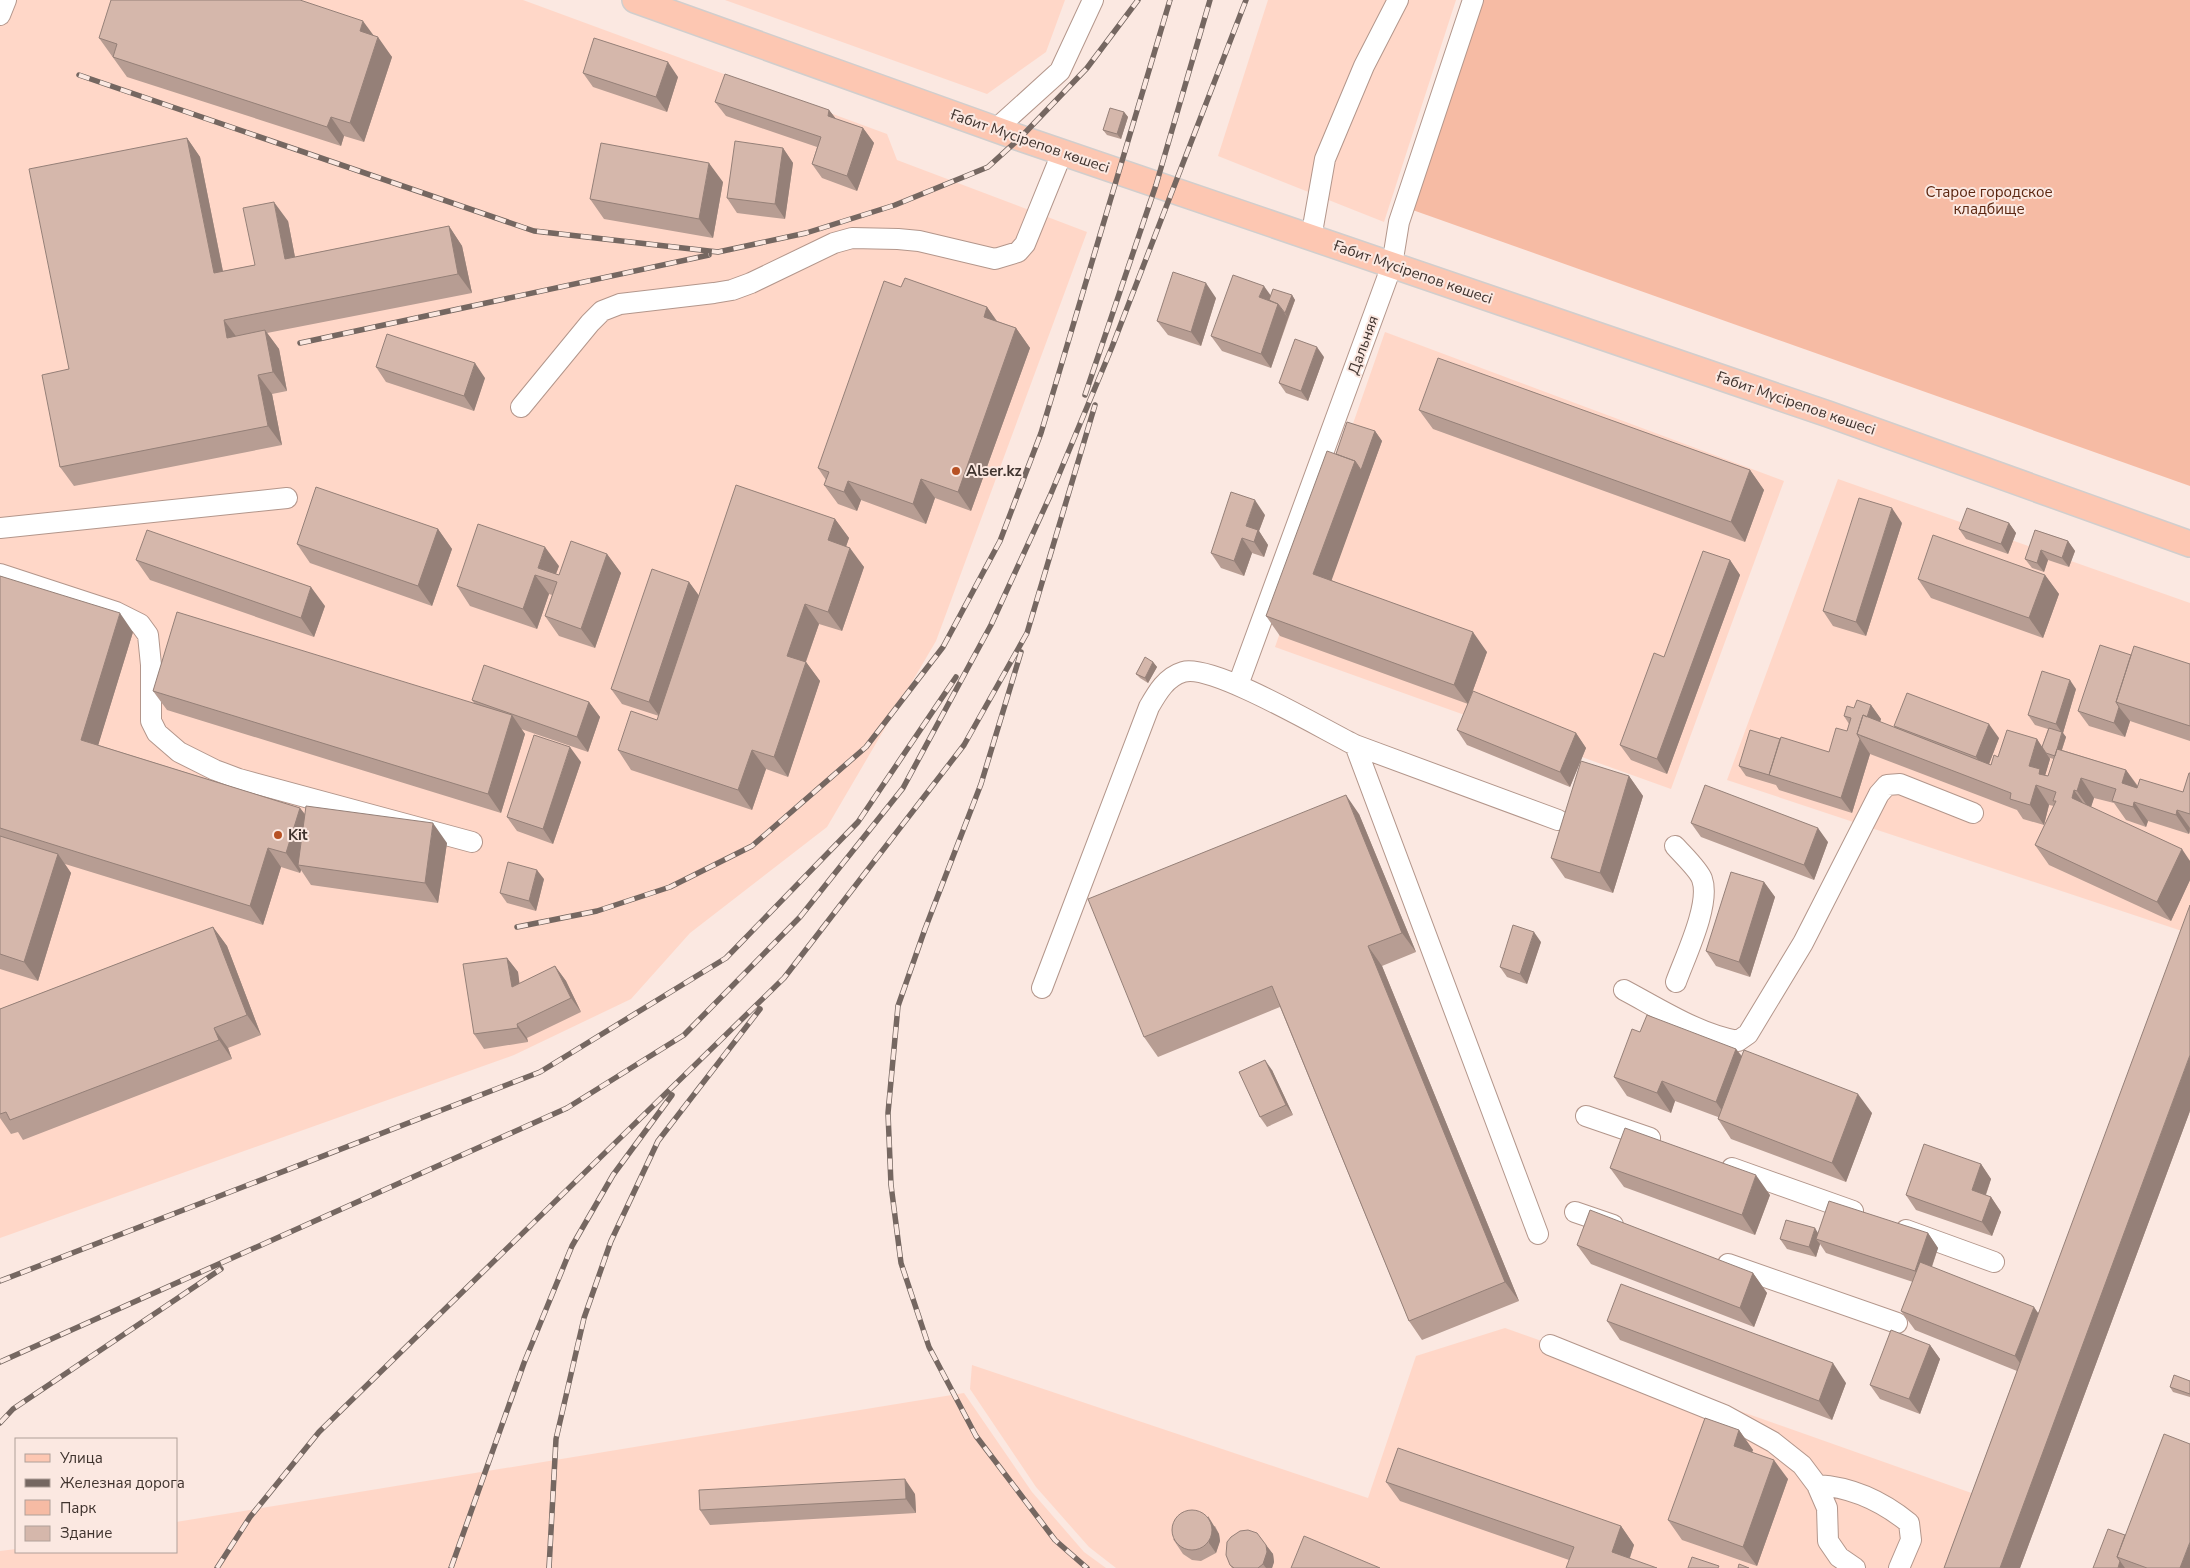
<svg xmlns="http://www.w3.org/2000/svg" width="2190" height="1568" font-family="'Nunito Sans',sans-serif">
	<rect width="100%" height="100%" fill="#fbe8e1"/>
	<path fill="#ffd7c8" d="M0,0H523L887,134L897,160L1087,232L936,641L827,827L690,933L631,999L514,1055L0,1238Z
		M725,0H1065L1046,52L987,94Z
		M1268,0H1456L1384,222L1218,156Z
		M1385,332L1784,481L1671,789L1275,647Z
		M1838,479L2190,603V917L2182,931L1727,780Z
		M1505,1328L1980,1496L1957,1568H1116L1089,1547L1036,1487L970,1389L972,1365L1368,1498L1416,1356Z
		M964,1393L1032,1492L1084,1552L1106,1568H0V1551L16,1549V1552H176V1522Z"/>
	<path fill="#f6bba4" d="M1483,0H2190V486L1407,208Z"/>
	<g fill="none" stroke-linecap="round" stroke-linejoin="round">
		<defs>
			<path id="minor" d="M0,15L6,0
				M996,129L1060,71L1093,0
				M1311,238L1325,159L1364,66L1398,0
				M521,407L590,323L602,311L620,304L714,293L732,290L751,283L834,243L852,238L898,239L919,241L995,259L1018,252L1025,244L1062,153
				M0,528L287,498
				M0,574L116,612L140,624L148,635L151,665V721L157,733L179,752L215,770L239,779L472,842
				M1238,685L1392,265L1399,222L1473,0
				M1355,745L1558,820
				M1675,846C1682,854 1699,870 1702,879C1711,904 1685,957 1676,982
				M1042,988L1149,707C1157,693 1166,677 1183,672C1212,663 1324,730 1355,745L1538,1234
				M1624,990C1660,1009 1698,1034 1738,1041L1748,1034L1803,943L1879,794L1887,785L1900,784L1973,813
				M1586,1116L1650,1138
				M1732,1168L1853,1211
				M1575,1212L1613,1225
				M1906,1230L1994,1262
				M1728,1264L1897,1323
				M1550,1345L1724,1415L1773,1442L1802,1465L1817,1485L1827,1508L1828,1541L1839,1557L1855,1568
				M1817,1485C1852,1487 1882,1501 1909,1523L1911,1540L1899,1568"/>
			<path id="major" d="M635,0L1020,138L1828,414L2190,544"/>
		</defs>
		<use href="#minor" stroke="#b3968b" stroke-width="22"/>
		<use href="#major" stroke="#d1cecd" stroke-width="28"/>
		<use href="#minor" stroke="#fff" stroke-width="20"/>
		<use href="#major" stroke="#fdc7b2" stroke-width="25"/>
		<defs>
			<path id="rail" d="M79,75L534,231L718,252L806,233L895,205L988,167L1020,138L1087,68L1138,0
				M300,343L709,255
				M1085,395L1156,185L1210,0
				M1021,652L981,784L925,929L898,1006L888,1113L891,1185L901,1263L929,1347L976,1436L1055,1540L1087,1568
				M517,927L597,911L670,887L752,846L866,747L943,647L1000,541L1041,433L1170,0
				M0,1281L540,1072L726,958L858,822L956,677
				M0,1362L567,1108L684,1035L800,917L903,788L991,625L1050,496L1112,347L1246,0
				M0,1423L13,1409L221,1269
				M217,1568L250,1517L319,1432L784,978L964,745L1027,633L1095,405
				M451,1568L524,1363L572,1246L613,1175L672,1095
				M549,1568L556,1439L584,1318L611,1241L658,1141L760,1009"/>
		</defs>
		<use href="#rail" stroke="#756761" stroke-width="5.5"/>
		<use href="#rail" stroke="#fbe8e1" stroke-width="4" stroke-dasharray="11" stroke-linecap="butt"/>
	</g>
	<path fill="#b79d93" fill-rule="evenodd" d="M374,36L392,57L364,142L344,136L341,146L127,77L99,38Z
		M583,73L678,77L667,112L593,87Z
		M715,102L829,110L836,119L863,128L874,143L857,191L822,178L812,164L817,147L726,116Z
		M1124,112L1128,117L1121,139L1107,135L1103,130Z
		M187,138L200,157L223,271L255,265L288,221L295,257L449,226L462,246L472,293L267,333L279,349L287,391L272,394L282,445L74,486L60,467L69,369Z
		M783,148L793,163L785,219L737,213L727,198Z
		M723,182L713,238L604,219L590,199Z
		M901,287L987,307L997,321L1016,328L1030,348L971,511L935,498L926,524L861,500L857,511L838,504L824,485L826,480L818,468Z
		M1270,295H1292L1295,300L1271,368L1222,351L1211,336Z
		M1216,298L1201,346L1168,335L1157,321Z
		M1324,357L1308,401L1286,393L1279,383Z
		M376,367L485,378L474,411L386,382Z
		M1419,410L1750,470L1764,490L1745,542L1433,429Z
		M1375,431L1382,441L1331,580L1487,652L1468,704L1280,636L1266,616L1336,454Z
		M1265,515L1259,531L1268,545L1264,557L1252,553L1244,576L1221,568L1211,553Z
		M835,519L849,538L846,547L864,567L842,631L819,624L806,662L820,681L788,777L766,769L752,810L631,770L618,750L657,720L659,716L622,704L611,689L689,582L699,596Z
		M1902,523L1866,636L1833,626L1823,611Z
		M2009,523L2016,533L2008,554L1966,539L1959,529Z
		M438,529L452,549L432,606L310,563L297,544Z
		M2035,530L2068,541L2075,551L2069,567L2048,560L2044,572L2032,568L2025,559Z
		M607,554L621,573L595,648L559,636L545,616L552,595L549,594L537,629L470,606L457,586L559,566L556,574L559,575Z
		M136,560L325,606L314,637L150,580Z
		M1730,560L1740,575L1667,774L1631,760L1620,745Z
		M2045,575L2059,594L2043,638L1931,598L1918,579Z
		M0,576L133,632L98,745L300,808L305,814L447,843L438,903L311,885L301,870L300,873L281,867L263,925L65,864L71,873L38,981L0,969Z
		M2131,655L2190,664V741L2130,721L2125,737L2089,726L2078,711Z
		M1153,662L1157,667L1148,683L1140,678L1136,674Z
		M2076,689L2063,733L2066,737L2062,750L2126,770L2138,786L2183,792L2190,773V832L2189,834L2148,821L2146,827L2126,820L2114,803L2094,798L2091,807L2190,861V880L2171,921L2049,865L2035,845L2054,806L2049,805L2044,825L2023,819L2017,810L1870,754L1852,813L1779,790L1776,785L1746,776L1739,766L1780,739L1829,752L1847,731L1849,724L1844,716L1854,708L1871,705L1881,719L1880,722L1895,728L1894,726L1999,738L1989,764L1991,765L1998,757L2037,739L2042,747L2048,729L2035,725L2028,715ZM2050,758L2054,759L2048,776L2045,775L2050,759Z
		M153,691L474,703L472,700L589,702L600,717L588,752L521,729L525,734L501,813L167,710Z
		M1457,730L1576,733L1586,748L1570,787L1467,745Z
		M581,762L553,844L517,831L507,817Z
		M1629,776L1643,796L1613,893L1565,878L1551,858Z
		M1359,814L1416,952L1382,966L1519,1301L1422,1340L1409,1321L1280,1007L1158,1057L1144,1037Z
		M1691,823L1828,842L1814,880L1701,837Z
		M544,879L536,911L507,903L500,893Z
		M1764,882L1775,897L1750,977L1716,966L1706,951Z
		M213,927L227,946L261,1035L228,1048L232,1059L23,1140L18,1132L11,1134L0,1118V1009Z
		M1541,942L1527,984L1507,977L1500,967Z
		M507,958L518,972L519,984L555,966L566,981L581,1012L527,1038L528,1042L484,1049L474,1034Z
		M1640,1032L1736,1049L1742,1056L1872,1113L1846,1182L1731,1139L1718,1119V1117L1675,1101L1671,1113L1627,1096L1614,1077Z
		M1272,1070L1293,1115L1267,1127L1260,1117Z
		M2190,1111L2020,1568H1944L2017,1371L1915,1330L1901,1311L1913,1282L1826,1253L1820,1244L1816,1257L1787,1249L1780,1239L1818,1233H1928L1938,1248L1932,1267L2038,1313Z
		M1981,1164L1991,1179L1986,1195L1991,1197L2001,1212L1992,1236L1916,1210L1906,1195Z
		M1610,1168L1770,1195L1755,1235L1624,1187Z
		M1577,1245L1753,1273L1767,1293L1754,1327L1591,1264Z
		M1607,1321L1846,1383L1832,1420L1620,1340Z
		M1930,1345L1940,1359L1920,1414L1880,1399L1870,1385Z
		M2190,1381V1397L2173,1392L2170,1387Z
		M1739,1430L1753,1450L1752,1452L1788,1479L1757,1566L1682,1540L1668,1520Z
		M1386,1482L1621,1526L1634,1545L1630,1558L1569,1560L1400,1501Z
		M915,1494L916,1513L710,1525L700,1510Z
		M1215,1526L1219,1534L1220,1541L1216,1553L1201,1561L1192,1560L1183,1554L1173,1539Z
		M2125,1535L2190,1568H2093Z
		M1266,1545L1273,1554L1274,1562L1272,1568H1232L1230,1565Z"/>
	<path fill="#958078" d="M363,21L377,40L360,31Z
		M378,37L392,57L364,142L350,123Z
		M668,62L678,77L667,112L656,97Z
		M829,110L840,124L828,116Z
		M1124,112L1128,117L1121,139L1117,134Z
		M331,117L344,136L341,146L327,127Z
		M863,128L874,143L857,191L847,176Z
		M187,138L200,157L227,292L214,273Z
		M783,148L793,163L785,219L775,204Z
		M709,163L723,182L713,238L699,219Z
		M274,202L288,221L299,278L285,259Z
		M449,226L462,246L472,293L458,274Z
		M1206,283L1216,298L1201,346L1191,332Z
		M1264,286L1274,300L1271,309L1259,297Z
		M1292,295L1295,300L1288,318L1285,313Z
		M1278,304L1288,318L1271,368L1261,354Z
		M987,307L1000,326L984,317Z
		M224,320L238,339L227,338Z
		M1016,328L1030,348L971,511L958,492Z
		M265,330L279,349L287,391L273,372Z
		M1317,347L1324,357L1308,401L1301,391Z
		M475,363L485,378L474,411L464,396Z
		M258,375L272,394L282,445L268,426Z
		M1375,431L1382,441L1327,593L1313,574L1355,461Z
		M1750,470L1764,490L1745,542L1731,522Z
		M921,479L935,498L926,524L913,504Z
		M848,481L861,500L857,511L844,492Z
		M1255,500L1265,515L1259,531L1268,545L1264,557L1254,542L1246,526Z
		M1892,508L1902,523L1866,636L1856,622Z
		M835,519L849,538L841,560L828,540Z
		M2009,523L2016,533L2008,554L2001,544Z
		M438,529L452,549L432,606L418,586Z
		M1242,538L1252,553L1244,576L1234,561Z
		M2068,541L2075,551L2069,567L2062,558Z
		M545,547L559,566L553,581L538,568Z
		M850,548L864,567L842,631L828,612Z
		M2041,550L2048,560L2044,572L2037,563Z
		M607,554L621,573L595,648L581,629Z
		M1730,560L1740,575L1667,774L1657,759Z
		M535,575L549,594L537,629L523,609Z
		M2045,575L2059,594L2043,638L2029,618Z
		M689,582L700,597L660,717L649,702Z
		M311,587L325,606L314,637L301,618Z
		M805,604L819,624L801,675L787,656Z
		M120,613L133,632L94,759L81,740Z
		M1473,632L1487,652L1468,704L1454,685Z
		M806,662L820,681L788,777L774,757Z
		M1153,662L1157,667L1148,683L1145,678Z
		M2070,680L2076,689L2063,733L2066,737L2058,761L2055,756L2062,733L2056,724Z
		M589,702L600,717L588,752L577,737Z
		M1871,705L1881,719L1874,741L1861,736Z
		M2119,707L2130,721L2125,737L2114,723Z
		M512,715L525,734L501,813L488,794Z
		M1989,724L1999,738L1986,772L1976,757Z
		M1576,733L1586,748L1570,787L1560,772Z
		M1860,739L1870,754L1852,813L1841,798Z
		M2037,739L2050,759L2045,776L2051,790L2029,766Z
		M570,747L581,762L553,844L543,829Z
		M752,750L766,769L752,810L738,790Z
		M2126,770L2140,790L2122,783Z
		M1629,776L1643,796L1613,893L1600,873Z
		M2081,778L2094,798L2090,810L2077,791Z
		M2036,785L2049,805L2044,825L2030,805Z
		M2074,790L2088,810L2072,798Z
		M1346,795L1359,814L1416,952L1402,933Z
		M2134,802L2148,821L2146,827L2133,807Z
		M300,808L314,827L298,865L301,870L300,873L286,853Z
		M2177,810L2190,828L2189,834L2176,815Z
		M433,823L447,843L438,903L425,883Z
		M1818,828L1828,842L1814,880L1804,865Z
		M268,848L281,867L263,925L250,906Z
		M2182,849L2190,861V880L2171,921L2157,902Z
		M58,854L71,873L38,981L24,962Z
		M537,870L544,879L536,911L529,901Z
		M1764,882L1775,897L1750,977L1739,962Z
		M213,927L227,946L261,1035L247,1015Z
		M1534,932L1541,942L1527,984L1520,974Z
		M1368,946L1382,966L1519,1301L1505,1282Z
		M507,958L518,972L522,1002L512,987Z
		M555,966L566,981L581,1012L571,998Z
		M517,1024L527,1038L528,1042L518,1028Z
		M214,1028L228,1048L232,1059L219,1040Z
		M1736,1049L1750,1068L1730,1122L1716,1102Z
		M2190,1055V1111L2020,1568H2000Z
		M1265,1060L1272,1070L1293,1115L1286,1105Z
		M1662,1081L1675,1101L1671,1113L1657,1093Z
		M1858,1094L1872,1113L1846,1182L1832,1163Z
		M1981,1164L1991,1179L1982,1205L1972,1190Z
		M1756,1175L1770,1195L1755,1235L1742,1215Z
		M1991,1197L2001,1212L1992,1236L1982,1222Z
		M1815,1228L1821,1238L1816,1239L1820,1244L1816,1257L1809,1247Z
		M1928,1233L1938,1248L1925,1286L1915,1271Z
		M1753,1273L1767,1293L1754,1327L1740,1308Z
		M2034,1307L2047,1326L2028,1375L2015,1356Z
		M1930,1345L1940,1359L1920,1414L1909,1399Z
		M1833,1363L1846,1383L1832,1420L1819,1401Z
		M1739,1430L1753,1450L1747,1465L1734,1446Z
		M1774,1460L1788,1479L1757,1566L1743,1547Z
		M905,1479L915,1494L916,1513L906,1499Z
		M1208,1516L1219,1534L1220,1541L1216,1553L1209,1543Z
		M1621,1526L1634,1545L1626,1568L1612,1552Z
		M2190,1542V1568H2180Z
		M1266,1545L1273,1554L1274,1562L1272,1568H1266L1263,1564Z
		M2120,1561L2125,1568H2118Z"/>
	<path fill="#d5b7ab" stroke="#958078" d="M111,0H300L363,21L360,31L378,37L350,123L331,117L327,127L113,57L117,44L99,38Z
		M594,38L668,62L656,97L583,73Z
		M725,74L829,110L828,116L863,128L847,176L812,164L821,137L715,102Z
		M1110,108L1124,112L1117,134L1103,130Z
		M187,138L214,273L255,265L243,208L274,202L285,259L449,226L458,274L224,320L227,338L265,330L273,372L258,375L268,426L60,467L42,375L69,369L29,169Z
		M735,141L783,148L775,204L727,198Z
		M601,143L709,163L699,219L590,199Z
		M1173,272L1206,283L1191,332L1157,321Z
		M1233,275L1264,286L1259,297L1278,304L1261,354L1211,336Z
		M905,278L987,307L984,317L1016,328L958,492L921,479L913,504L848,481L844,492L824,485L829,472L818,468L884,281L901,287Z
		M1273,289L1292,295L1285,313L1278,304L1269,300Z
		M387,334L475,363L464,396L376,367Z
		M1295,339L1317,347L1301,391L1279,383Z
		M1438,358L1750,470L1731,522L1419,410Z
		M1347,422L1375,431L1361,470L1355,461L1336,454Z
		M1327,451L1355,461L1313,574L1473,632L1454,685L1266,616Z
		M736,485L835,519L828,540L850,548L828,612L805,604L787,656L806,662L774,757L752,750L738,790L618,750L631,711L657,720Z
		M316,487L438,529L418,586L297,544Z
		M1231,492L1255,500L1246,526L1258,530L1254,542L1242,538L1234,561L1211,553Z
		M1859,498L1892,508L1856,622L1823,611Z
		M1967,508L2009,523L2001,544L1959,529Z
		M478,524L545,547L538,568L559,575L571,541L607,554L581,629L545,616L557,582L535,575L523,609L457,586Z
		M147,530L311,587L301,618L136,560Z
		M2035,530L2068,541L2062,558L2041,550L2037,563L2025,559Z
		M1933,535L2045,575L2029,618L1918,579Z
		M1703,551L1730,560L1657,759L1620,745L1654,653L1664,657Z
		M652,569L689,582L649,702L611,689Z
		M0,576L120,613L81,740L300,808L286,853L268,848L250,906L0,828Z
		M177,612L512,715L488,794L153,691Z
		M2100,645L2131,655L2116,702L2119,707L2114,723L2078,711Z
		M2134,646L2190,664V726L2116,702Z
		M1145,657L1153,662L1145,678L1136,674Z
		M484,665L589,702L577,737L472,700Z
		M2042,671L2070,680L2056,724L2028,715Z
		M1473,691L1576,733L1560,772L1457,730Z
		M1907,693L1989,724L1976,757L1894,726Z
		M1857,700L1871,705L1867,717L1863,715L1857,734L1860,739L1841,798L1769,775L1781,737L1829,752L1836,728L1847,731L1851,718L1844,716L1847,706L1854,708Z
		M1863,715L1991,765L1994,755L1998,757L2007,730L2037,739L2029,766L2040,769L2039,774L2048,776L2057,749L2126,770L2122,783L2137,788L2140,779L2183,792L2189,773H2190V814L2177,810L2176,815L2134,802L2133,807L2112,801L2116,789L2081,778L2077,791L2074,790L2072,798L2182,849L2157,902L2035,845L2056,801H2053L2056,792L2036,785L2030,805L2010,799L2011,793L1857,734Z
		M2049,728L2062,732L2055,756L2046,753L2042,747Z
		M1750,730L1780,739L1769,775L1739,766Z
		M534,735L570,747L543,829L507,817Z
		M1581,761L1629,776L1600,873L1551,858Z
		M1705,785L1818,828L1804,865L1691,823Z
		M1346,795L1402,933L1368,946L1505,1282L1409,1321L1272,986L1144,1037L1088,899Z
		M306,806L433,823L425,883L298,865Z
		M0,836L58,854L24,962L0,954Z
		M508,862L537,870L529,901L500,893Z
		M1731,872L1764,882L1739,962L1706,951Z
		M2190,905V1055L2000,1568H1944Z
		M1513,925L1534,932L1520,974L1500,967Z
		M213,927L247,1015L214,1028L219,1040L10,1120L6,1112L0,1114V1009Z
		M507,958L512,987L555,966L571,998L517,1024L518,1028L474,1034L463,964Z
		M1647,1015L1736,1049L1716,1102L1662,1081L1657,1093L1614,1077L1632,1029L1640,1032Z
		M1744,1050L1858,1094L1832,1163L1718,1119Z
		M1265,1060L1286,1105L1260,1117L1239,1072Z
		M1625,1128L1756,1175L1742,1215L1610,1168Z
		M1924,1144L1981,1164L1972,1190L1991,1197L1982,1222L1906,1195Z
		M1829,1201L1928,1233L1915,1271L1816,1239Z
		M1590,1210L1753,1273L1740,1308L1577,1245Z
		M1786,1220L1815,1228L1809,1247L1780,1239Z
		M1920,1262L2034,1307L2015,1356L1901,1311Z
		M1621,1284L1833,1363L1819,1401L1607,1321Z
		M1891,1330L1930,1345L1909,1399L1870,1385Z
		M2174,1375L2190,1381V1394L2170,1387Z
		M1705,1418L1739,1430L1734,1446L1774,1460L1743,1547L1668,1520Z
		M2164,1434L2190,1444V1542L2180,1568H2147L2117,1557Z
		M1398,1448L1621,1526L1612,1552L1657,1568H1566L1574,1547L1386,1482Z
		M905,1479L906,1499L700,1510L699,1490Z
		M1172 1530a20 20 0 1 1 40 0a20 20 0 1 1-40 0Z
		M2108,1529L2125,1535L2117,1557L2120,1561L2118,1568H2093Z
		M1248,1530L1257,1533L1266,1545L1267,1552L1263,1564L1258,1568H1234L1230,1565L1226,1555L1227,1542L1231,1537L1240,1531Z
		M1304,1536L1380,1568H1291Z
		M1692,1557L1719,1566L1718,1568H1688Z
		M1739,1564L1749,1568H1738Z"/>
	<g fill="#b75124" stroke="#fbe8e1" stroke-width="2">
		<circle cx="956" cy="471" r="5"/>
		<circle cx="278" cy="835" r="5"/>
	</g>
	<g text-anchor="middle" dominant-baseline="central" stroke-width="4" stroke-linejoin="round" paint-order="stroke">
		<g font-size="15" fill="#3f332e" stroke="#fbe8e1">
			<text transform="translate(1030 141) rotate(19)">Ғабит Мүсірепов көшесі</text>
			<text transform="translate(1413 272) rotate(19)">Ғабит Мүсірепов көшесі</text>
			<text transform="translate(1363 345) rotate(-70)">Дальняя</text>
			<text transform="translate(1796 403) rotate(19)">Ғабит Мүсірепов көшесі</text>
		</g>
		<g font-size="15" fill="#5b2610" stroke="#fbe8e1">
			<text x="1989" y="192">Старое городское<tspan x="1989" dy="17">кладбище</tspan></text>
		</g>
		<g font-size="15" font-weight="bold" fill="#3f332e" stroke="#fbe8e1" text-anchor="start">
			<text x="966" y="471">Alser.kz</text>
			<text x="288" y="835">Kit</text>
		</g>
	</g>
	<rect x="15" y="1438" width="162" height="115" fill="#fbe8e1" stroke="#b0a099"/>
	<rect x="25" y="1454" width="25" height="8" fill="#fdc7b2" stroke="#b0a099"/>
	<text x="60" y="1463" font-size="15" fill="#3f332e">Улица</text>
	<rect x="25" y="1479" width="25" height="8" fill="#756761" stroke="#b0a099"/>
	<text x="60" y="1488" font-size="15" fill="#3f332e">Железная дорога</text>
	<rect x="25" y="1500" width="25" height="15" fill="#f6bba4" stroke="#b0a099"/>
	<text x="60" y="1513" font-size="15" fill="#3f332e">Парк</text>
	<rect x="25" y="1526" width="25" height="15" fill="#d5b7ab" stroke="#b0a099"/>
	<text x="60" y="1538" font-size="15" fill="#3f332e">Здание</text>
</svg>
